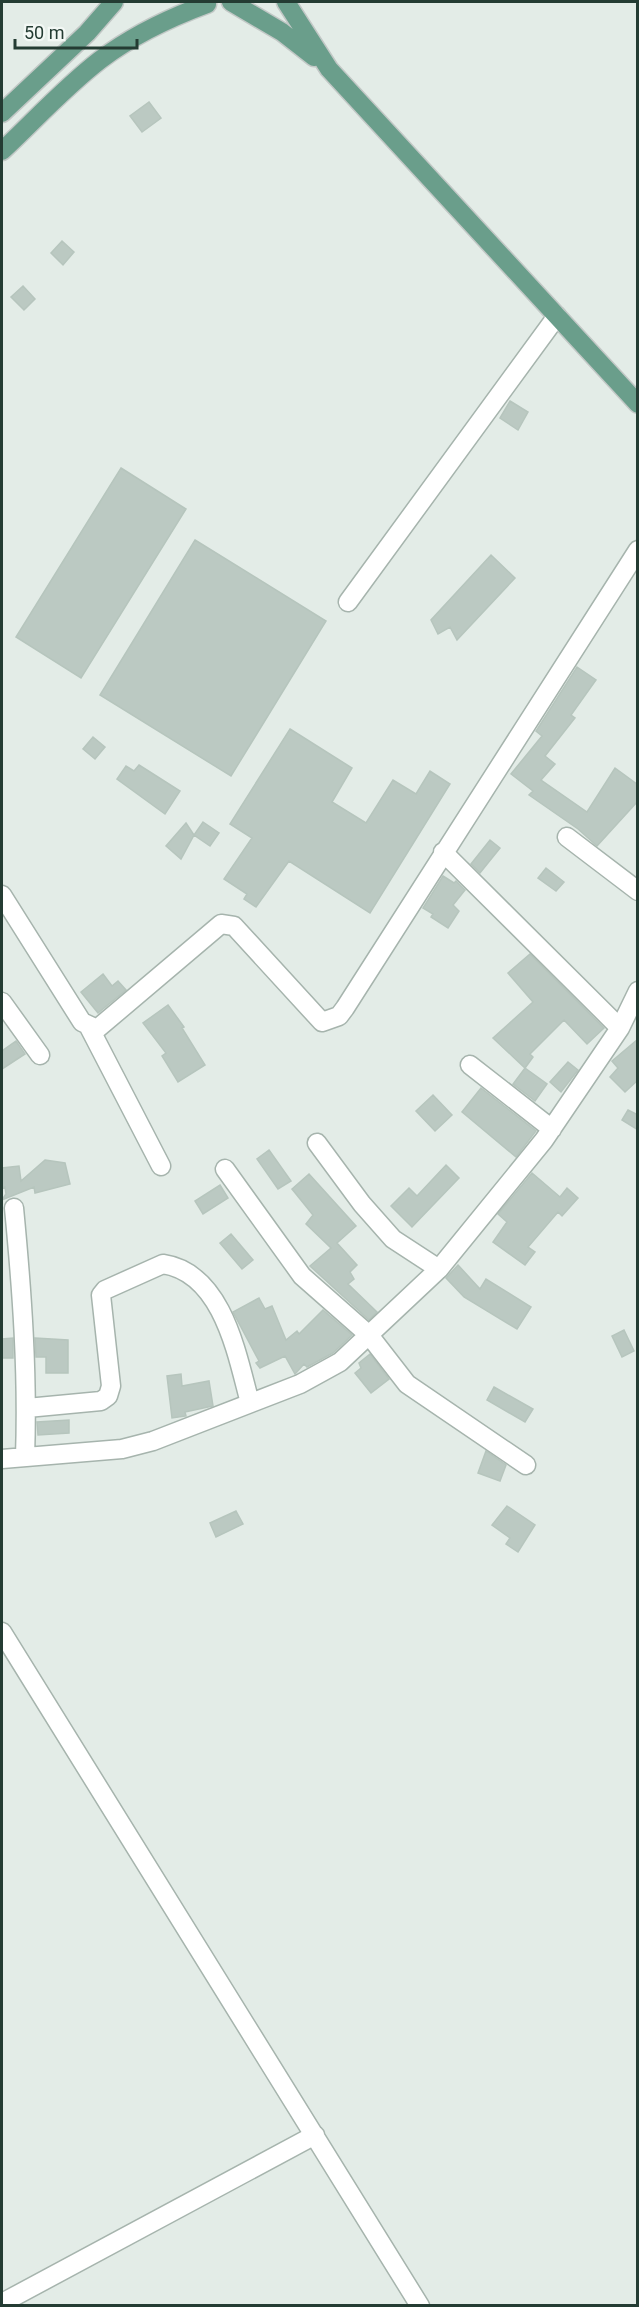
<svg xmlns="http://www.w3.org/2000/svg" width="639" height="2307" font-family="Roboto,sans-serif">
	<rect width="100%" height="100%" fill="#e3ece7"/>
	<path fill="#bbc9c2" stroke="#b6c5bd" stroke-width="1.5" d="M149,102L161,118L142,132L130,116Z
		M62,241L74,252L63,265L51,253Z
		M23,286L35,299L24,310L11,297Z
		M510,401L528,412L518,430L500,418Z
		M121,468L186,509L81,678L16,637Z
		M195,540L326,621L231,776L100,695Z
		M491,555L515,578L457,640L450,627L438,634L431,620Z
		M577,667L596,680L571,715L575,718L545,756L555,764L541,780L587,812L615,768L638,785V801L597,846L578,829L529,795L533,791L511,774L542,736L536,731Z
		M290,729L352,768L332,802L366,823L393,780L416,794L430,771L450,784L370,913L289,861L256,907L244,899L247,894L224,879L252,838L230,824Z
		M93,737L105,747L95,759L83,749Z
		M139,765L180,791L165,814L117,779L126,766L134,771Z
		M203,822L219,833L210,846L194,835Z
		M186,823L194,835L181,859L166,846Z
		M490,840L500,848L480,873L471,864Z
		M546,868L564,882L556,891L538,878Z
		M443,876L454,883L456,881L465,890L453,905L459,911L448,928L431,917L433,914L423,908Z
		M530,954L604,1028L587,1044L564,1020L530,1054L533,1057L525,1068L493,1038L533,1002L508,973Z
		M103,974L112,986L118,981L126,990L98,1013L81,992Z
		M168,1005L184,1027L182,1028L205,1065L178,1082L162,1056L166,1053L143,1023Z
		M638,1039V1080L625,1092L610,1077L618,1068L612,1061Z
		M16,1041L25,1054L2,1069V1051Z
		M568,1062L578,1070L561,1092L550,1082Z
		M525,1068L547,1084L535,1101L513,1084Z
		M481,1088L536,1131L516,1157L462,1112Z
		M433,1095L452,1115L435,1131L416,1111Z
		M628,1110L638,1115V1130L622,1120Z
		M269,1150L291,1181L278,1189L257,1159Z
		M45,1160L65,1163L70,1184L35,1193L34,1187L2,1200L6,1194L5,1187L2,1188V1168L19,1166L21,1181Z
		M446,1165L459,1178L412,1227L391,1206L409,1188L417,1196Z
		M532,1173L560,1197L567,1188L578,1198L562,1216L558,1212L528,1247L535,1252L525,1265L493,1242L507,1222L498,1214Z
		M309,1174L356,1226L337,1243L357,1265L350,1272L354,1279L348,1284L377,1312L369,1320L310,1266L331,1248L306,1224L313,1215L292,1189Z
		M220,1185L228,1198L203,1214L195,1201Z
		M231,1234L253,1260L242,1269L220,1243Z
		M458,1265L480,1289L486,1279L531,1307L517,1329L464,1297L446,1278Z
		M259,1298L265,1309L272,1306L286,1340L297,1331L299,1334L323,1310L352,1335L333,1353L307,1367L304,1364L295,1374L285,1356L260,1368L256,1363L259,1361L233,1312Z
		M624,1330L634,1351L622,1357L612,1336Z
		M13,1338V1358H2V1339Z
		M35,1338L68,1340V1373H46V1357H36Z
		M370,1354L389,1379L371,1393L355,1373L361,1368L359,1363Z
		M181,1374L182,1386L209,1381L213,1406L185,1412L186,1416L172,1418L167,1376Z
		M494,1387L533,1409L525,1422L487,1400Z
		M69,1420V1433L38,1435L37,1422Z
		M486,1451L506,1465L500,1481L478,1473Z
		M507,1506L535,1525L518,1552L506,1544L510,1538L492,1525Z
		M236,1511L243,1524L216,1537L210,1523Z"/>
	<g fill="none" stroke-linecap="round" stroke-linejoin="round">
		<defs>
			<path id="minor" d="M348,602L557,316
				M567,837L638,891
				M443,852L620,1028
				M2,895L82,1022L97,1029L221,924L234,926L322,1022L339,1016L345,1008L638,550
				M2,1002L40,1055
				M89,1027L161,1166
				M470,1065L552,1129
				M317,1143L362,1204L393,1239L439,1269
				M225,1169L302,1276L369,1335L407,1384L526,1465
				M14,1208C22,1291 28,1374 25,1457
				M27,1408L101,1401L108,1396L111,1386L101,1295L105,1290L163,1264C223,1273 237,1355 250,1403
				M2,1459L122,1449L153,1441L300,1384L340,1362L439,1269L544,1140L620,1028L638,991
				M2,1632L420,2306
				M2,2303L315,2135"/>
			<path id="major" d="M231,2L282,32L314,57
				M286,2L329,69L638,404
				M2,113L87,33L114,2
				M2,151C34,121 65,87 100,60C133,35 169,18 207,4"/>
		</defs>
		<use href="#minor" stroke="#a6b4ad" stroke-width="21"/>
		<use href="#major" stroke="#c2c8c6" stroke-width="21"/>
		<use href="#minor" stroke="#fff" stroke-width="18"/>
		<use href="#major" stroke="#6a9e8b" stroke-width="18"/>
	</g>
	<rect width="639" height="2307" fill="none" stroke="#243c33" stroke-width="6"/>
	<path d="M15 39v9h122v-9" fill="none" stroke="#243c33" stroke-width="3"/>
	<text x="24" y="39" font-size="18" fill="#243c33" stroke="#f3f8f5" stroke-width="4.5" paint-order="stroke">50 m</text>
</svg>
